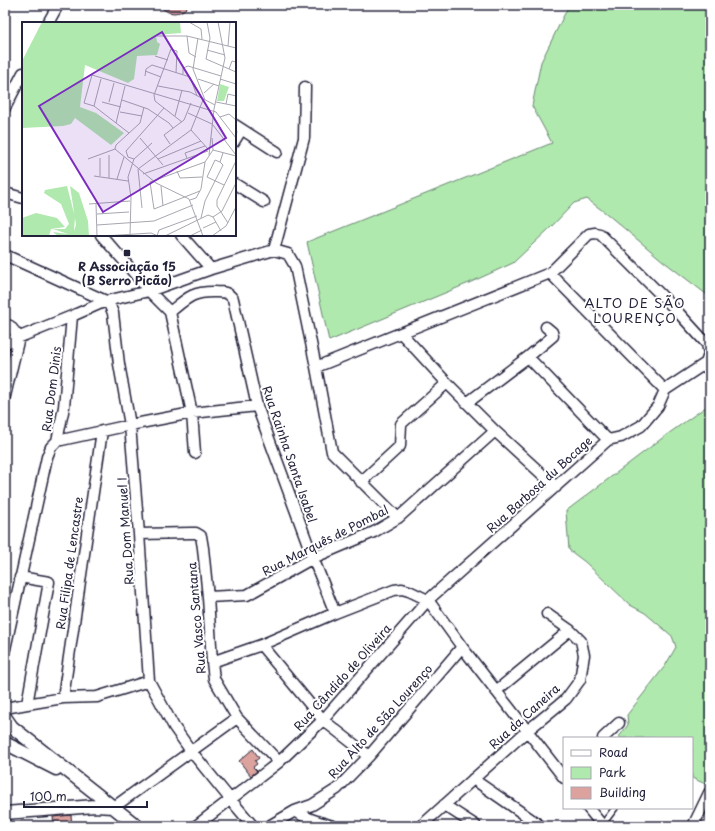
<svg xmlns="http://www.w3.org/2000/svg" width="715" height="831" font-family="'Playpen Sans',sans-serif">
	<rect width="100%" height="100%" fill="#fff"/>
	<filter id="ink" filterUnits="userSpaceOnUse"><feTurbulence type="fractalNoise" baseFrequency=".025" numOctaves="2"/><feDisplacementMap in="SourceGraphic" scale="8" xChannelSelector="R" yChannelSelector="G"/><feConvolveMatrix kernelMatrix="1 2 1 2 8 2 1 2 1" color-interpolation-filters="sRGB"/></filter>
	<g filter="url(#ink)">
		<path fill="#b0e9ad" stroke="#698674" d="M569,5H710V297L663,261L607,214L587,199L574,203L551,227L513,263L469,283L329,341L307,242L552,143L532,106L541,62Z
			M710,404V786L692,778V738H618L628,725L627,715L665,666L676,647L672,636L645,613L630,605L585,562L569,550L566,511L665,436Z"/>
		<path fill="#dca29e" stroke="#22223b" d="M159,5H189L185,9L180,12L174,13L168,12L163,9Z
			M253,749L259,758L255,761L257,764L253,767L257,771L251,776L239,761Z
			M71,815L72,826H54L53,817Z"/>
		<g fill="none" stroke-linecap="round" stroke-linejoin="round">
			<defs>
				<path id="service" d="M602,825L615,808"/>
				<path id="pedestrian" d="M235,143L243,130"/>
				<path id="minor" d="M48,23L58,5
					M5,108L23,73
					M235,125L277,152
					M235,184L264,202
					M5,193L23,198
					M101,235L124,261L149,291L170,312L192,413L195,453
					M181,235L211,269
					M274,250L288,254L295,266L316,367L332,452L398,518
					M274,250L304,138L305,87
					M5,255L106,301L110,306L113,313L119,364L130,425L139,534L149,681L174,727L191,751L230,799L253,826
					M550,273L665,390
					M170,312C187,298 193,291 216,292C224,292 228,292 233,299L257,406L313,558L335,613
					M5,324L10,326L19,337L5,396
					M401,333L447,383L495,431L556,487
					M5,343L72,316L106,301L149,291L211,269L274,250
					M528,357L608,440
					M316,367L550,273L589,234L595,233L600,234L676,310L707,344L709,354L706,363L665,390
					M467,403L528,357L553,336L552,332L546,327
					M57,441L130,425L192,413L257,406
					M361,482L400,446L401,424L447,383
					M139,534L191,533H196L201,536L203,548L208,597L212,662L214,679L237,718L279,762
					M20,577L49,582L27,704
					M208,597L247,595L313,558L374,532L398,518L495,431
					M261,645L323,720L369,756
					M5,649L47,457L51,447L57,441L64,407L72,316
					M212,662L261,645L335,613L394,590L402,589L409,591L428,600L462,647L564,778
					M496,691L570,630
					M63,698L102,431
					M5,708L27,704L63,698L97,697L149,681
					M603,738L619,723
					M473,779L541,826
					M444,805L475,825V826
					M114,807L237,718
					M588,808L602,825V826
					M295,811C307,819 319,822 333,826
					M196,826L279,762L323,720L428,600L608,440L621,437L641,426L658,406L665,390
					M269,826L295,811L312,805L337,789L369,756L462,647
					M421,826L527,731L566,699L580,680L584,655L581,641L570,630L547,614
					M693,826L709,793"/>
				<path id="tertiary" d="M5,717L12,727L137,826
					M5,743L56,769
					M5,813L95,806L113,807"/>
			</defs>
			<use href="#service" stroke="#22223b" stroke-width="8"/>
			<use href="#pedestrian" stroke="#22223b" stroke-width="10"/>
			<use href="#minor" stroke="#22223b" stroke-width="13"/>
			<use href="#tertiary" stroke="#22223b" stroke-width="15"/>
			<use href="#service" stroke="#fff" stroke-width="5"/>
			<use href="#pedestrian" stroke="#fff" stroke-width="7"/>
			<use href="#minor" stroke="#fff" stroke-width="10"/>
			<use href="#tertiary" stroke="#fff" stroke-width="12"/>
		</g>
	</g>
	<rect fill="#22223b" stroke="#fff" stroke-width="1.5" x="123" y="249" width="8" height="8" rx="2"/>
	<g text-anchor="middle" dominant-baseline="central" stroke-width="4" stroke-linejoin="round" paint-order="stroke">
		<g font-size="12" font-weight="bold" fill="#22223b" stroke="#fff">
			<text x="127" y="266">R Associação 15<tspan x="127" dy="14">(B Serro Picão)</tspan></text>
		</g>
		<g font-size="12" fill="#22223b" stroke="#fff">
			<text transform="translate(51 389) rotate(-83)">Rua Dom Dinis</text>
			<text transform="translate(290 454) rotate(71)">Rua Rainha Santa Isabel</text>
			<text transform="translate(539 484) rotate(-42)">Rua Barbosa du Bocage</text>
			<text transform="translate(125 531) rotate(-94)">Rua Dom Manuel I</text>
			<text transform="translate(325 540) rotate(-27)">Rua Marquês de Pombal</text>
			<text transform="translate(69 563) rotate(-82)">Rua Filipa de Lencastre</text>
			<text transform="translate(196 618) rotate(-95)">Rua Vasco Santana</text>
			<text transform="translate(342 677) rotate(-48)">Rua Cândido de Oliveira</text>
			<text transform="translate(524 716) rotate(-42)">Rua da Caneira</text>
			<text transform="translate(380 721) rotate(-48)">Rua Alto de São Lourenço</text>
		</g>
		<g font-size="13" letter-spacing="1" fill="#22223b" stroke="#fff">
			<text x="635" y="302">ALTO DE SÃO<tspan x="635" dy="15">LOURENÇO</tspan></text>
		</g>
	</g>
	<g transform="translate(22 22)">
		<rect width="214" height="214" fill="#fff"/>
		<path d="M20,0H158L159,11L134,13L135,20L138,22L135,33L115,34L112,57L106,61L63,43L58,85L74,91L102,111L89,123L53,96L49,102L41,104L0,106V39ZM198,62L207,65L202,79H195Z" fill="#b0e9ad"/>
		<path d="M45,164L53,195L52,209L48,212L52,209L54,203L48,164L57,171L66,199L67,214H36L31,210L46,212L31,207H43L47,202L39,182L22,171L23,168ZM14,191L35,196L43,205L29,207L27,214H0V196Z" fill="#b0e9ad"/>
		<path fill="none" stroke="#a7a7b1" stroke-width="1" d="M167,0L179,7L180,17M185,0L188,16L184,37L214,50M135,14H165L214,26M165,14L167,31L174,35M176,16L171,47L183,78M206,24L208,0M185,28L203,33M133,34L146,38M207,47L210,39L214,40M123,49L139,55M161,52V46L166,44L199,54M123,54L124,47L130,43L168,55L175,74M176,57L197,64M198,57L214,62M136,64L168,70L193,83M182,71L192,62M132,73L149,27L155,29L154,51M132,73L133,79L160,100M100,78L126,87L147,101L151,106M80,80L99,85M87,80L92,61M194,80L214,84M204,82L206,72L214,74M72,84L79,57M98,90L120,94M166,91L190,102M153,94L160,68M198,95L207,92L214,98M94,101L103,64M191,103L214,133M169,108L186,127M107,111L72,84L62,81L70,53L194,90L214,116M118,116L141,143M148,122L142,113L162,98L169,81M93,127L134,161L167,177L181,214M93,127L94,123L118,101L122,85M191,128L214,134M201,131L198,140L193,138L185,155L202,163M187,133L192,87L203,36L196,0M165,136L163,131L183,124M66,137L93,127M112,137L106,135L104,129L142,86M136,137L179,119M155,149L158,156L180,155M121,152L186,129M72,154L106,159M78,154V136M87,156V133M95,157L102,135M139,164L141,184M178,169L132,187L128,160L183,140M168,178L174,176L179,167L183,140L191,128L190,116M67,182L108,179M74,182L75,214M120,186L116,147L169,108L181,78M75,192L107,190M191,195L200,189L214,161M179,196L183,179L201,143L198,140M206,201L195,184V178L214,139M75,203L132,199L171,183M181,206L194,200M82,214L129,211L136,214M108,214L109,175L106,155L112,137L130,121M135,214L137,208L175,194M143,214L186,193L191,195L199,209M168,214L180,208M190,214L204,204L214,185"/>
		<path fill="#7b2cbf" fill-opacity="0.15" stroke="#7b2cbf" stroke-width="2" d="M140,10L204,116L81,190L17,84Z"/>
		<rect width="214" height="214" fill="none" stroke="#22223b" stroke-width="2"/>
	</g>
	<rect width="715" height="831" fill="none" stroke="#fff" stroke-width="20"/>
	<rect x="10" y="10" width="695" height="811" fill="none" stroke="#22223b" stroke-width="1.5" filter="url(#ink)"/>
	<rect x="563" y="737" width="130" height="72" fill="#ffffff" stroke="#a7a7b1"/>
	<rect x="571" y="750" width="20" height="6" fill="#ffffff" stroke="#a7a7b1"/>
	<text x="599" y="757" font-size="12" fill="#22223b">Road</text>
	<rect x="571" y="767" width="20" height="12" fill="#b0e9ad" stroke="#a7a7b1"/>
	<text x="599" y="777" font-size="12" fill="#22223b">Park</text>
	<rect x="571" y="787" width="20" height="12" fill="#dca29e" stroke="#a7a7b1"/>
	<text x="599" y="797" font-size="12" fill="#22223b">Building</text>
	<path d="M24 801v6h123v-6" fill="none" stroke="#22223b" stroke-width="2"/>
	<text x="30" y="801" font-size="12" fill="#22223b" stroke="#ffffff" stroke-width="3" paint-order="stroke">100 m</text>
</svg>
